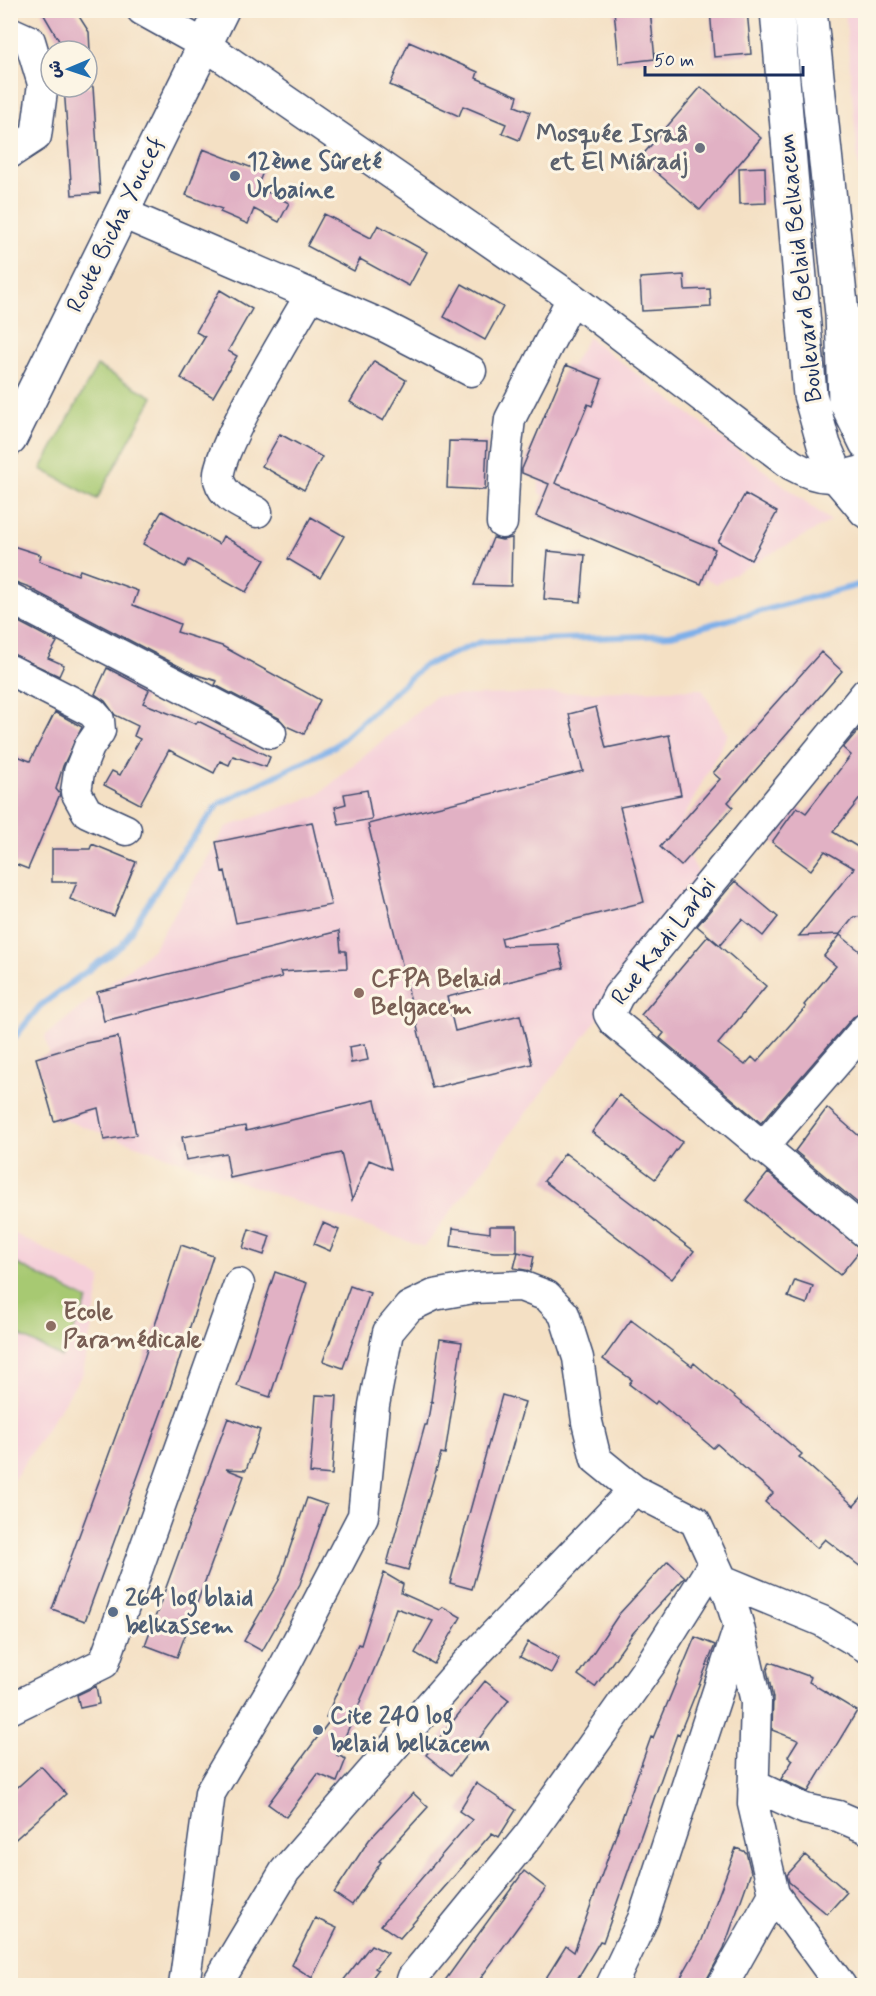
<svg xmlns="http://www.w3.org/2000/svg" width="876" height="1996" font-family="Mynerve,'Playpen Sans Arabic',sans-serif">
	<rect width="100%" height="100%" fill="#fcf5e5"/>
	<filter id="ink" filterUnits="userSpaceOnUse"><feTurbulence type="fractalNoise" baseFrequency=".0167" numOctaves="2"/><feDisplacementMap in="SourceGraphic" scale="12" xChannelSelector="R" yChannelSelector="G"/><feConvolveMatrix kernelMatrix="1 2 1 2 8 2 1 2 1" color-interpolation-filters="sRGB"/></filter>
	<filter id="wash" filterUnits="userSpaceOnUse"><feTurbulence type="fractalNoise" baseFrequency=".008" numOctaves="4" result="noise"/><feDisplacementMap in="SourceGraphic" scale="24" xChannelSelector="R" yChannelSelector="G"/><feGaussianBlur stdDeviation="1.35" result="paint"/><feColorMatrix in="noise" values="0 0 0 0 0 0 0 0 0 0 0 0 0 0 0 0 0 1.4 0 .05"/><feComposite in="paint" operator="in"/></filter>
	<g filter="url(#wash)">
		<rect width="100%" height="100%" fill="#f4e0c4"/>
		<path fill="#f5cfd9" d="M845,11H865V218L863,219Z
			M588,337L831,521L716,584L539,493L538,425Z
			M702,689L728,734L676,832L703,881L424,1247L65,1120L45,1036L153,949L226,827L318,795L435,696Z
			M11,1232L101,1278L83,1373L11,1484Z"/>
		<path fill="#a7c972" stroke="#617c68" stroke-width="1.5" d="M97,366L153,397L97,499L41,469Z
			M11,1261L88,1300L61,1357L11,1331Z"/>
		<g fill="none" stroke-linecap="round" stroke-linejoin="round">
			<path stroke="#7dafe9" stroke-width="6" d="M10,1043L40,1006L122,945L175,861L219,804L335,746L423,666L481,642L671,635L866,583"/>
		</g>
		<g id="blocks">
			<path fill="#e1b1c4" d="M41,10H75L89,32L90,51H65Z
				M614,10H650L655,59L619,63Z
				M710,10H747L751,54L714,57Z
				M409,42L478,72L476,78L518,96L515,106L530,112L519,140L502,133L506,124L463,106L459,116L390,85Z
				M64,87H93L100,193L72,195Z
				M701,87L761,138L700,210L640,158Z
				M203,149L263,172L257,187L289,203L279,222L254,209L248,224L220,212L222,209L186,195Z
				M765,167L766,203L740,204L739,168Z
				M324,214L371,238L378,225L427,252L409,286L360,259L354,271L307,246Z
				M684,275L685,290L710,289L711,307L642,311L640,278Z
				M462,284L503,307L485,340L444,317Z
				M220,290L252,309L228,351L237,356L213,397L181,378L205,337L196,332Z
				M374,361L406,380L383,421L350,402Z
				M566,365L602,379L592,406L588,404L555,483L715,549L701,584L536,516L549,484L522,473V469Z
				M280,434L322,457L304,490L262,466Z
				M449,441L487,442L485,490L447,488Z
				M745,494L777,512L751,560L718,542Z
				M162,511L219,544L223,536L265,560L246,592L189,560L185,567L143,544Z
				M311,517L344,536L320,578L288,559Z
				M493,538L502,540L512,538L511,586L474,585Z
				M10,545L41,555L39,561L78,575L80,570L138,591L133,605L180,624L177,632L222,646L320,700L304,734L286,726L279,718L215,685L217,681L194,674L31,589L32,588L10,580Z
				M548,551L585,555L581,602L544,599Z
				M15,620L57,642L48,658L64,665L59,676L10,653V628Z
				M821,652L842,671L728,802L733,807L681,866L660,847L720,779L713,773Z
				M107,668L149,690L143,703L196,724L198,721L270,757L266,767L233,756L229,765L220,761L214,773L169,750L140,804L104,785L112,771L120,775L140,739L134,736L138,726L115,715L105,701L95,694Z
				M596,707L606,748L669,735L681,795L620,807L644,902L501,938L503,946L558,944L564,968L447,997L455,1031L520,1015L532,1064L432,1088L368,824L583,771L569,714Z
				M55,712L82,727L63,766L56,789L60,794L28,869L10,862V753L30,761Z
				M866,721V791L833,832L866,852V916L854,917L840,934L799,936L854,868L825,851L811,870L772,842L797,807L806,813L851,755L843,748Z
				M367,790L372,819L339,825L335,807L346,804L344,794Z
				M312,822L331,905L236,923L225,871L222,872L216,842Z
				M92,844L136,862L114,916L70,899L77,882H52V849H90Z
				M735,881L778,917L763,936L742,919L720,945L697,926Z
				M339,931L341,951H346L347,968L280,972L282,977L104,1021L97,992Z
				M840,935L866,956V1011L853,1017L761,1123L660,1038L664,1033L641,1015L708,936L766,986L718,1044L745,1065L752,1057L757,1062L806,1007L804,1005L836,966L824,956Z
				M118,1037L136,1135L104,1140L98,1108L54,1121L36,1058L86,1043Z
				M365,1044L368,1060L351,1063L349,1047Z
				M619,1095L682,1142L655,1179L592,1132Z
				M375,1100L391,1169L369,1160L352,1200L341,1153L230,1178L226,1153L186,1160L182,1137L245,1126L246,1131Z
				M827,1108L866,1142V1210L795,1151Z
				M565,1153L694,1251L672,1279L544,1181Z
				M768,1173L861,1249L840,1275L746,1200Z
				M323,1223L339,1230L330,1251L314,1244Z
				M490,1226H517V1252H494L451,1246L453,1228L490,1233Z
				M249,1229L270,1236L264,1255L243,1248Z
				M181,1245L213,1256L168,1394L85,1621L52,1609L144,1359Z
				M518,1252L534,1256L531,1271L514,1268Z
				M275,1272L307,1283L270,1397L237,1386Z
				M795,1280L813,1286L807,1304L788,1297Z
				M350,1286L370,1293L343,1368L323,1361Z
				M631,1320L692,1366L694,1363L802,1454L799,1457L854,1506L866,1492V1571L825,1539L817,1548L765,1502L773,1493L717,1444L713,1448L657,1401L655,1404L629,1384L632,1380L603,1359Z
				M440,1339L462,1342L445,1454L441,1453L408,1570L387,1564L425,1425H427L431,1402H434L431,1401Z
				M316,1395L337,1396L332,1475L310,1473Z
				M502,1395L525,1402L472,1589L450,1583Z
				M228,1418L260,1430L246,1470L226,1469L244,1476L177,1657L145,1645Z
				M307,1498L327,1505L300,1584L262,1651L244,1641L279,1580Z
				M668,1561L685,1577L633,1633L595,1687L578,1675L619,1614Z
				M384,1573L403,1584L401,1593L439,1610L443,1607L461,1617L434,1664L415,1653L433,1621L396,1608L379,1658L337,1755L346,1759L337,1782L318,1774L286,1817L268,1804L331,1719L326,1717L358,1644L361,1645Z
				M695,1637L715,1645L679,1735L677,1734L603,1942L600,1941L573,1986H541L566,1946L574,1952L651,1737L653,1738Z
				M528,1642L559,1658L551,1673L520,1657Z
				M770,1662L811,1677L809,1682L857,1711L808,1792L781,1779L793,1760L788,1756L798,1740L772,1730L773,1698L767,1670Z
				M485,1681L509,1700L451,1775L426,1755Z
				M96,1686L99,1704L80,1708L77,1695Z
				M41,1766L66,1794L10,1844V1794Z
				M476,1783L516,1810L499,1837L492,1833L400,1938L381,1925L472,1820L459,1811Z
				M413,1793L428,1807L379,1861L381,1862L352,1905L334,1893L369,1840Z
				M736,1848L746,1852L751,1872L724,1948L703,1986H676L702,1940Z
				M805,1855L847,1892L827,1914L789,1882L787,1875Z
				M524,1871L546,1888L475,1986H441Z
				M315,1918L337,1928L312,1978L292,1965Z
				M371,1945L388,1953L375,1968L378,1970L366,1986H339Z"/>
		</g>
	</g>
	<g filter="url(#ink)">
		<use href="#blocks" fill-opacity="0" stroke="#3c4a6d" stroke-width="1.5"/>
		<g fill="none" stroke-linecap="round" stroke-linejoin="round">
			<defs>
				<path id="minor" d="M142,10L205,45L572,298L792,465C821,481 834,479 866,470
					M10,32L30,41L43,84L36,136L10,153
					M122,213L382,325L471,371
					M257,512C242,504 224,498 219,480C212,457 295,322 311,294
					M502,523L505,460L510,419L572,298
					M10,598L271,733
					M10,670L92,712L99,720L100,731L89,747L79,772L76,792L87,812L126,830
					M866,693L618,996L609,1014L614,1022L866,1233
					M762,1148L866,1028
					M722,1580L822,1621L866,1647
					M10,1709L104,1663L239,1284
					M753,1785L805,1809L838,1816L866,1828
					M774,1894L841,1986
					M184,1986L210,1793L280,1675L363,1516L374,1405L388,1332L409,1307L434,1295L473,1288L521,1286L547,1296L564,1314L578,1358L587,1422L596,1459L634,1490
					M216,1986L285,1871L465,1665L634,1490L695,1521L729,1595L739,1627L643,1919L611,1986
					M410,1986L413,1977L529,1835L652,1662L714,1563
					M722,1986L774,1894L753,1804L756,1702L739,1627"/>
				<path id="major" d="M777,10L810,395L824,445L838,478L866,511
					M810,10L842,314L845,400L866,443
					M10,439L222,10"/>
			</defs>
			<use href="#minor" stroke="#3c4a6d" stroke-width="33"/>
			<use href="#major" stroke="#3c4a6d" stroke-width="36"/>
			<use href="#minor" stroke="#fff" stroke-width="30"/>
			<use href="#major" stroke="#fff" stroke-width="33"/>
		</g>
	</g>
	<circle fill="#6b7280" stroke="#fcf5e5" stroke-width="2" cx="700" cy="148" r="6"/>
	<g fill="#5c6f8a" stroke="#fcf5e5" stroke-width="2">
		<circle cx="235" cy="176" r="6"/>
		<circle cx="113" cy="1612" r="6"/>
		<circle cx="318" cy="1730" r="6"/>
	</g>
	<g fill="#8d6e63" stroke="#fcf5e5" stroke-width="2">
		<circle cx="359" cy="993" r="6"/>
		<circle cx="51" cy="1326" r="6"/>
	</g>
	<g text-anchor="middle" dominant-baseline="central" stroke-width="6" stroke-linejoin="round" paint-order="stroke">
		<g font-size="24" font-weight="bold" fill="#5b616d" stroke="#fcf5e5" text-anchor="end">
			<text x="688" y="134">Mosquée Israâ<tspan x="688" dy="28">et El Miâradj</tspan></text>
		</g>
		<g font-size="24" font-weight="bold" fill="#4e5e75" stroke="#fcf5e5" text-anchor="start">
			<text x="247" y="162">12ème Sûreté<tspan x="247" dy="28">Urbaine</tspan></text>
			<text x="125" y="1598">264 log blaid<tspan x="125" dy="28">belkassem</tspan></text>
			<text x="330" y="1716">Cite 240 log<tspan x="330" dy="28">belaid belkacem</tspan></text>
		</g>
		<g font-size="24" fill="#1b2f5e" stroke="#fcf5e5">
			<text transform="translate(116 225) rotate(-64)">Route Bicha Youcef</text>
			<text transform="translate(801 268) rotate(-96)">Boulevard Belaid Belkacem</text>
			<text transform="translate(664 942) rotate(-52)">Rue Kadi Larbi</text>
		</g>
		<g font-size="24" font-weight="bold" fill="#785e54" stroke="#fcf5e5" text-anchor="start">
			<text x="371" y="979">CFPA Belaid<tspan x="371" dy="28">Belgacem</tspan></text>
			<text x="63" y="1312">Ecole<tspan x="63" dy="28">Paramédicale</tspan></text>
		</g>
	</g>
	<rect width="876" height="1996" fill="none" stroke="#fcf5e5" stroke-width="36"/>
	<g transform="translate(69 69) rotate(268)"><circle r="28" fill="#fcf5e5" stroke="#a2a6af" stroke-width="1.5"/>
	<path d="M0-4.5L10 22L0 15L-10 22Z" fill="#1f6fb2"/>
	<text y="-9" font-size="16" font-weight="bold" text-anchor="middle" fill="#1b2f5e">ش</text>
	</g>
	<path d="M645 66v9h158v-9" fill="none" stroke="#1b2f5e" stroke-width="3"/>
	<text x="654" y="66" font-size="18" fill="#1b2f5e" stroke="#fcf5e5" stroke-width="4.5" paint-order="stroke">50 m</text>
</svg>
